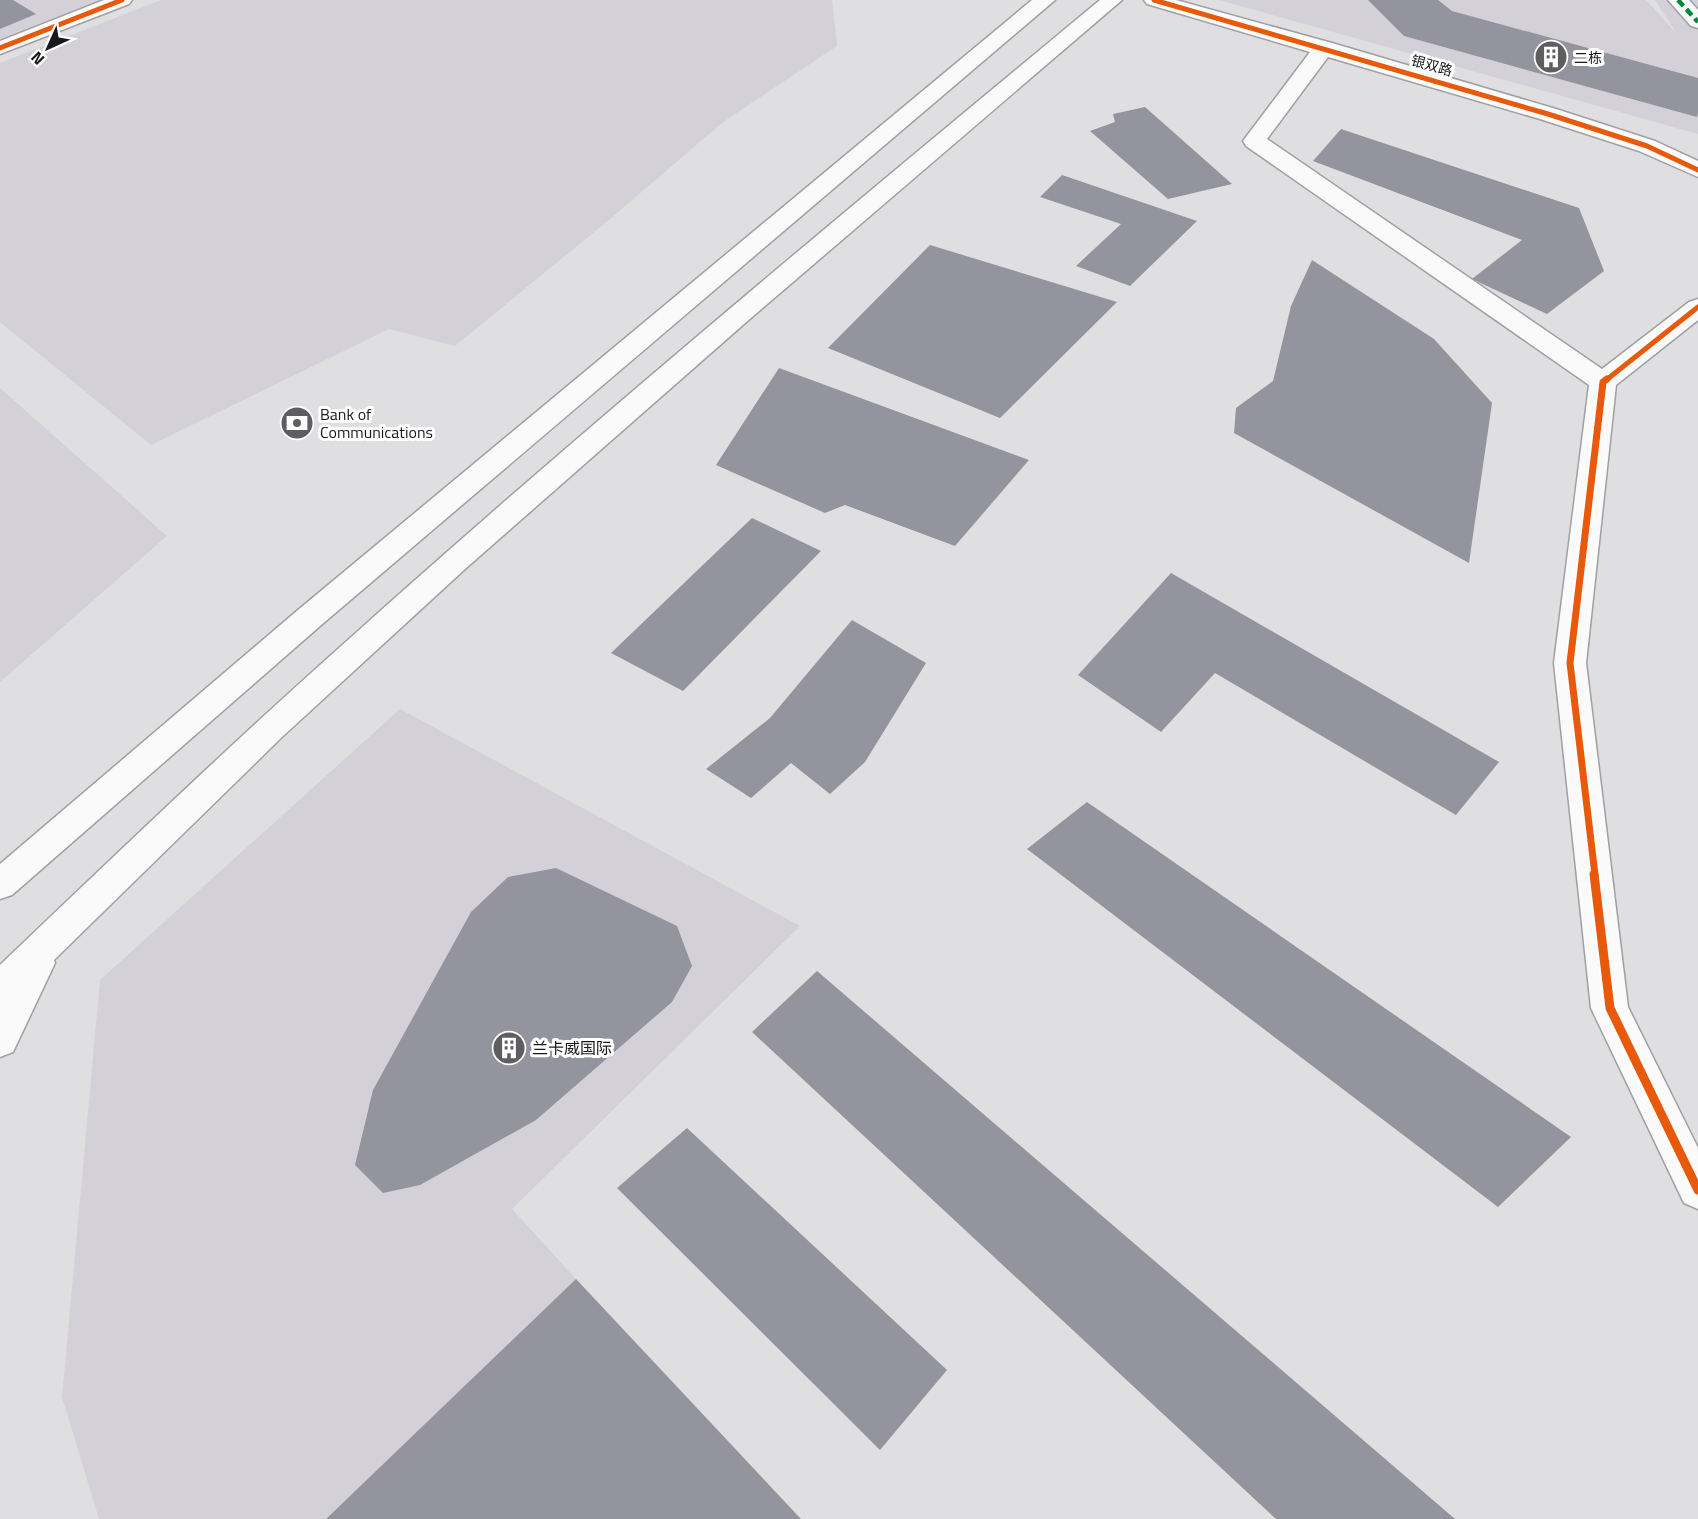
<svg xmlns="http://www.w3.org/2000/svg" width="1698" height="1519" font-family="'Titillium Web','Noto Sans SC',sans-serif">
	<rect width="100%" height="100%" fill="#dfdee1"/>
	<path fill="#d3d0d8" d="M0,0H122L0,48Z
		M161,0H832L837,46L723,122L610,219L455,346L389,329L151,445L0,322V63Z
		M1219,0H1646L1677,34L1655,0H1698V134Z
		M0,388L167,536L0,682Z
		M400,709L800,926L512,1209L576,1279L326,1519H99L62,1397L100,980Z"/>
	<path fill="#94949e" d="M0,0H13L36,14L0,29Z
		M1368,0H1438L1452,11L1698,78V113L1697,117L1404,36Z
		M1145,107L1232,184L1168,199L1090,131L1115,122L1113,114Z
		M1341,129L1579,208L1604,271L1547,314L1472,279L1522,240L1313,161Z
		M1062,175L1197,221L1130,286L1076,266L1121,224L1040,197Z
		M930,245L1117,302L1000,418L828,348Z
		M1312,260L1434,339L1492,403L1469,563L1234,433L1236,408L1273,381L1291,306Z
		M779,368L1029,460L955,546L845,505L825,513L716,465Z
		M752,518L821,551L683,691L611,653Z
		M1171,573L1499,762L1456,815L1215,673L1161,732L1078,675Z
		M852,620L926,663L865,762L830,794L791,763L751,798L706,769L770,718Z
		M1087,802L1571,1137L1498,1207L1027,849Z
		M556,868L677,926L692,966L672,1002L536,1120L420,1185L383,1193L355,1165L373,1090L471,912L508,877Z
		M817,971L1455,1519H1276L752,1032Z
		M687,1128L947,1370L880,1450L617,1188Z
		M576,1279L801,1519H326Z"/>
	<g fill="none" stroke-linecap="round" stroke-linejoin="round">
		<defs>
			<path id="minor" d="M104,0H132L129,4L0,54V41Z
				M1144,0H1176L1332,43L1556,109L1655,141L1698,161V177L1639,151L1540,119L1328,57L1267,139L1602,369L1689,302L1698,299V320L1616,385L1586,663L1628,1007L1698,1148V1209L1684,1203L1591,1008L1554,663L1589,385L1246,146L1243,141L1310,52L1147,4Z
				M1668,0H1689L1698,10V28L1691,26Z"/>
			<path id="major" d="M1032,0H1055L320,626L12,895L0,899V864L298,610Z
				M1100,0H1122L744,324L465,569L282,737L54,960L55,963L13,1052L0,1057V965C115,855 230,745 349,639C594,419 847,210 1100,0Z"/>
		</defs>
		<use href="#minor" stroke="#a09fa2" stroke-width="3"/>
		<use href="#major" stroke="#a09fa2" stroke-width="3"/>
		<use href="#minor" fill="#fafafa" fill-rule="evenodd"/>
		<use href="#major" fill="#fafafa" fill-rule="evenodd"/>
		<path stroke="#00873e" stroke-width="4.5" stroke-dasharray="8 4.5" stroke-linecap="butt" d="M1678,0L1698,22"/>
		<defs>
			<path id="cycleway-far2" d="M1154,0L1548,114L1647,146L1698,170
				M0,48L122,0
				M1605,381L1698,307"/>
			<path id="cycleway-far1" d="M1595,875L1570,663L1603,382L1607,379"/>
			<path id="cycleway" d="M1594,874L1610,1008L1698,1190"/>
		</defs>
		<use href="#cycleway-far2" stroke="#fff" stroke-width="8"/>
		<use href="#cycleway-far1" stroke="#fff" stroke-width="10"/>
		<use href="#cycleway" stroke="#fff" stroke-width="13"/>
		<use href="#cycleway-far2" stroke="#e8590c" stroke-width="5"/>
		<use href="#cycleway-far1" stroke="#e8590c" stroke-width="7"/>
		<use href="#cycleway" stroke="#e8590c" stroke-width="9"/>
	</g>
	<defs>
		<symbol id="building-disc" viewBox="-11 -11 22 22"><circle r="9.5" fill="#5e5d60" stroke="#fff"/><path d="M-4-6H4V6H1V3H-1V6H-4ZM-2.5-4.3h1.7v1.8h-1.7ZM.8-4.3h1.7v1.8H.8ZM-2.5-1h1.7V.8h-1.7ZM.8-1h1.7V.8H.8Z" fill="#fff"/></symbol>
		<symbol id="bank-disc" viewBox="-11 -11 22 22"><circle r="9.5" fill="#5e5d60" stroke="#fff"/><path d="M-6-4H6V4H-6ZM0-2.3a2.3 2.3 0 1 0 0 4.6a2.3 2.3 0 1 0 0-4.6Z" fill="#fff"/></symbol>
	</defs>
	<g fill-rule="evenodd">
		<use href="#building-disc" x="1532" y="38" width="38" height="38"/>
		<use href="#bank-disc" x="278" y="404" width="38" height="38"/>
		<use href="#building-disc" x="490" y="1029" width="38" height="38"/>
	</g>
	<g text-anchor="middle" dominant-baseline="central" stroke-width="6" stroke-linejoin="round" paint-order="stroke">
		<g font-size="14" fill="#19181a" stroke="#fff" text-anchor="start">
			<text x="1574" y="57">二栋</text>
		</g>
		<g font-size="14" fill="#19181a" stroke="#fff">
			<text transform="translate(1432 65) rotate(16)">银双路</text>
		</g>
		<g font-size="16" fill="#19181a" stroke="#fff" text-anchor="start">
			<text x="320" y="414">Bank of<tspan x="320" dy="18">Communications</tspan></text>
			<text x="532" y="1048">兰卡威国际</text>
		</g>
	</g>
	<g transform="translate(48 48) rotate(225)" stroke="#ffffff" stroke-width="4.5" paint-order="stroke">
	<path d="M0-4.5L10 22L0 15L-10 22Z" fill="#19181a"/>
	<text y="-9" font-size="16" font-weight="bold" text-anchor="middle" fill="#19181a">N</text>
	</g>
</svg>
